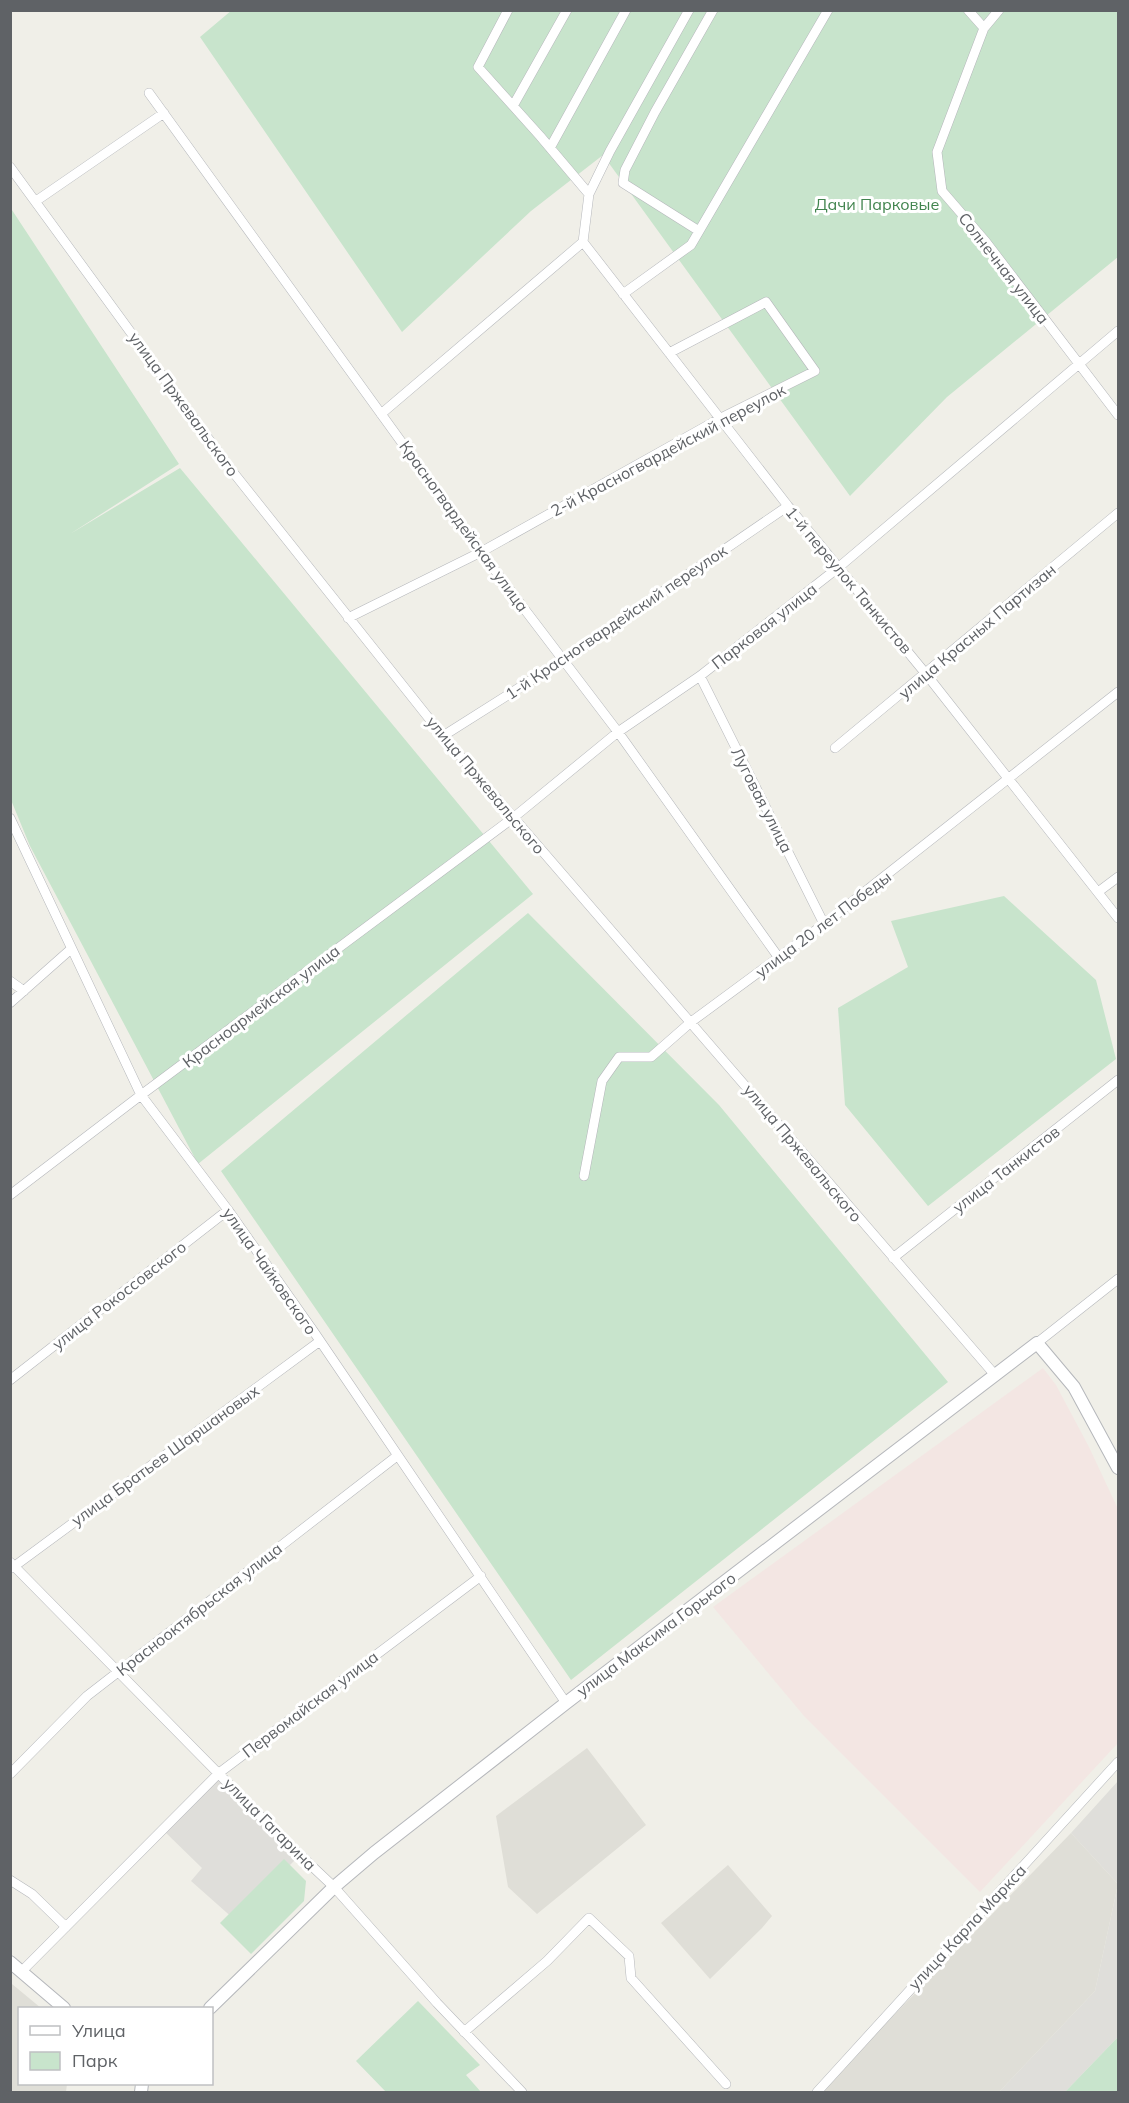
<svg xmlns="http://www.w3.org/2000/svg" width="1129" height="2103" font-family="Mulish,sans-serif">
	<rect width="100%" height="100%" fill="#f0efe8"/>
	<path fill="#dfdeda" d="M218,1775L299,1856L235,1920L191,1881L202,1868L163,1830Z
		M1118,1781V1884L1071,1833Z
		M1118,1884V2037L1065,2092H999L1095,1991Z"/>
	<path fill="#dfded7" d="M587,1748L646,1825L537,1914L508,1887L496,1816Z
		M1071,1833L1118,1884L1095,1991L999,2092H819Z
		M728,1865L772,1916L762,1928L710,1979L661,1923Z
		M12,1984L41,2008H20V2084H67L66,2092H11L10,1987Z"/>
	<path fill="#f3e6e3" d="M1043,1368L1056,1385L1089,1447L1118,1509V1743L980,1892L804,1716L713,1607Z"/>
	<path fill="#c8e4cc" d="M232,10L1118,11V257L947,397L850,496L603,155L531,211L402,332L200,37Z
		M10,207L179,464L70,534L180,468L533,894L198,1164L30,846L11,800Z
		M1004,896L1096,980L1116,1059L928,1206L845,1105L838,1008L908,967L891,921Z
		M528,913L719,1105L948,1382L571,1680L221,1171Z
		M284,1859L306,1881L304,1901L251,1954L220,1923Z
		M418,2001L480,2065L466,2075L481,2092H386L356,2061Z
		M1118,2037V2092H1065Z"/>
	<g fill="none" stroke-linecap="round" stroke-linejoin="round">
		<defs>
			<path id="minor" d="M508,10L478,67L540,136L589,194
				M968,10L984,28L937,152L942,191L986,242L1118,415
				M984,28L999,10
				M149,93L481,552L618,732L779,958
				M513,106L567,10
				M550,148L626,10
				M10,167L229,467L443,736L995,1375
				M36,201L164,113
				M699,231L623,183L625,170L655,112L713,10
				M583,242L788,506L926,674L1118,918
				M623,294L691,245L828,10
				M381,414L583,242L589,194L610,151L689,10
				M348,618L481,552L719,419L815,371L766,302L669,353
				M700,676L824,924
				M443,736L563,660L788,506
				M835,748L1118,513
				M10,818L141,1095L228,1210L314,1332L566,1703
				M1098,892L1118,877
				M10,981L24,991
				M10,1003L71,949
				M584,1176L602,1081L619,1057H651L691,1022L824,924L1118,692
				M10,1195L141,1095L513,818L618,732L700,676L839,567L1118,331
				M893,1258L1118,1080
				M1037,1343L1118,1279
				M10,1380L228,1210
				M10,1562L279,1835L334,1887L437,2003L522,2092
				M12,1568L320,1341
				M10,1774L87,1696L397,1456
				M10,1880L32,1894L66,1927
				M22,1971L219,1773L481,1576
				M464,2032L547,1961L589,1918L629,1956L631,1978L726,2084
				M817,2092L1118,1762"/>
			<path id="tertiary" d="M10,1962L64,2008
				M210,2008L334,1887L374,1853L566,1703L1037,1343L1074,1387L1118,1468
				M141,2092L142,2084"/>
		</defs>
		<use href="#minor" stroke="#b5b7bb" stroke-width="10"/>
		<use href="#tertiary" stroke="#b5b7bb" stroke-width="14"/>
		<use href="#minor" stroke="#fff" stroke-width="9"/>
		<use href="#tertiary" stroke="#fff" stroke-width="12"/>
	</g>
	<g text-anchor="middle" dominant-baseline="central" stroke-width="6" stroke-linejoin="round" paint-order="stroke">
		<g font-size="16" fill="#41844e" stroke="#fff">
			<text x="877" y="204">Дачи Парковые</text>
		</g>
		<g font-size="16" fill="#5f6266" stroke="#fff">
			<text transform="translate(1004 268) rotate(52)">Солнечная улица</text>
			<text transform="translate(184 404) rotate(54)">улица Пржевальского</text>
			<text transform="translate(668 450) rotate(-28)">2-й Красногвардейский переулок</text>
			<text transform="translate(464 526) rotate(54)">Красногвардейская улица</text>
			<text transform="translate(849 580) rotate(50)">1-й переулок Танкистов</text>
			<text transform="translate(616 622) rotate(-34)">1-й Красногвардейский переулок</text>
			<text transform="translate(764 626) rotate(-38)">Парковая улица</text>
			<text transform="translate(977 631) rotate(-40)">улица Красных Партизан</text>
			<text transform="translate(486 785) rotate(50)">улица Пржевальского</text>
			<text transform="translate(762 800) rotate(63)">Луговая улица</text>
			<text transform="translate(823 924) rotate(-37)">улица 20 лет Победы</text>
			<text transform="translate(261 1006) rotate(-37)">Красноармейская улица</text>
			<text transform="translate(803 1153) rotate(50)">улица Пржевальского</text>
			<text transform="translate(1006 1169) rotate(-38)">улица Танкистов</text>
			<text transform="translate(270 1271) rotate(55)">улица Чайковского</text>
			<text transform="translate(119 1295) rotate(-38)">улица Рокоссовского</text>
			<text transform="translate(165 1455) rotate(-36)">улица Братьев Шаршановых</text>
			<text transform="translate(199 1609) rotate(-38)">Краснооктябрьская улица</text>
			<text transform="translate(656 1634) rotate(-37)">улица Максима Горького</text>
			<text transform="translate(310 1704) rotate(-37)">Первомайская улица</text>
			<text transform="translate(270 1824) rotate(45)">улица Гагарина</text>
			<text transform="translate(967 1927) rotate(-47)">улица Карла Маркса</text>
		</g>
	</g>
	<rect width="1129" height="2103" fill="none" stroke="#5f6266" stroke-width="24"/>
	<rect x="18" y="2007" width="195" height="78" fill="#ffffff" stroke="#bfc0c2" stroke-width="1.5"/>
	<rect x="30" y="2026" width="30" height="9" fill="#ffffff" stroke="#bfc0c2" stroke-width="1.5"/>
	<text x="72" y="2037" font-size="18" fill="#5f6266">Улица</text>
	<rect x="30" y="2052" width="30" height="18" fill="#c8e4cc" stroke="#bfc0c2" stroke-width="1.5"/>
	<text x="72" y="2067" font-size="18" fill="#5f6266">Парк</text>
</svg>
